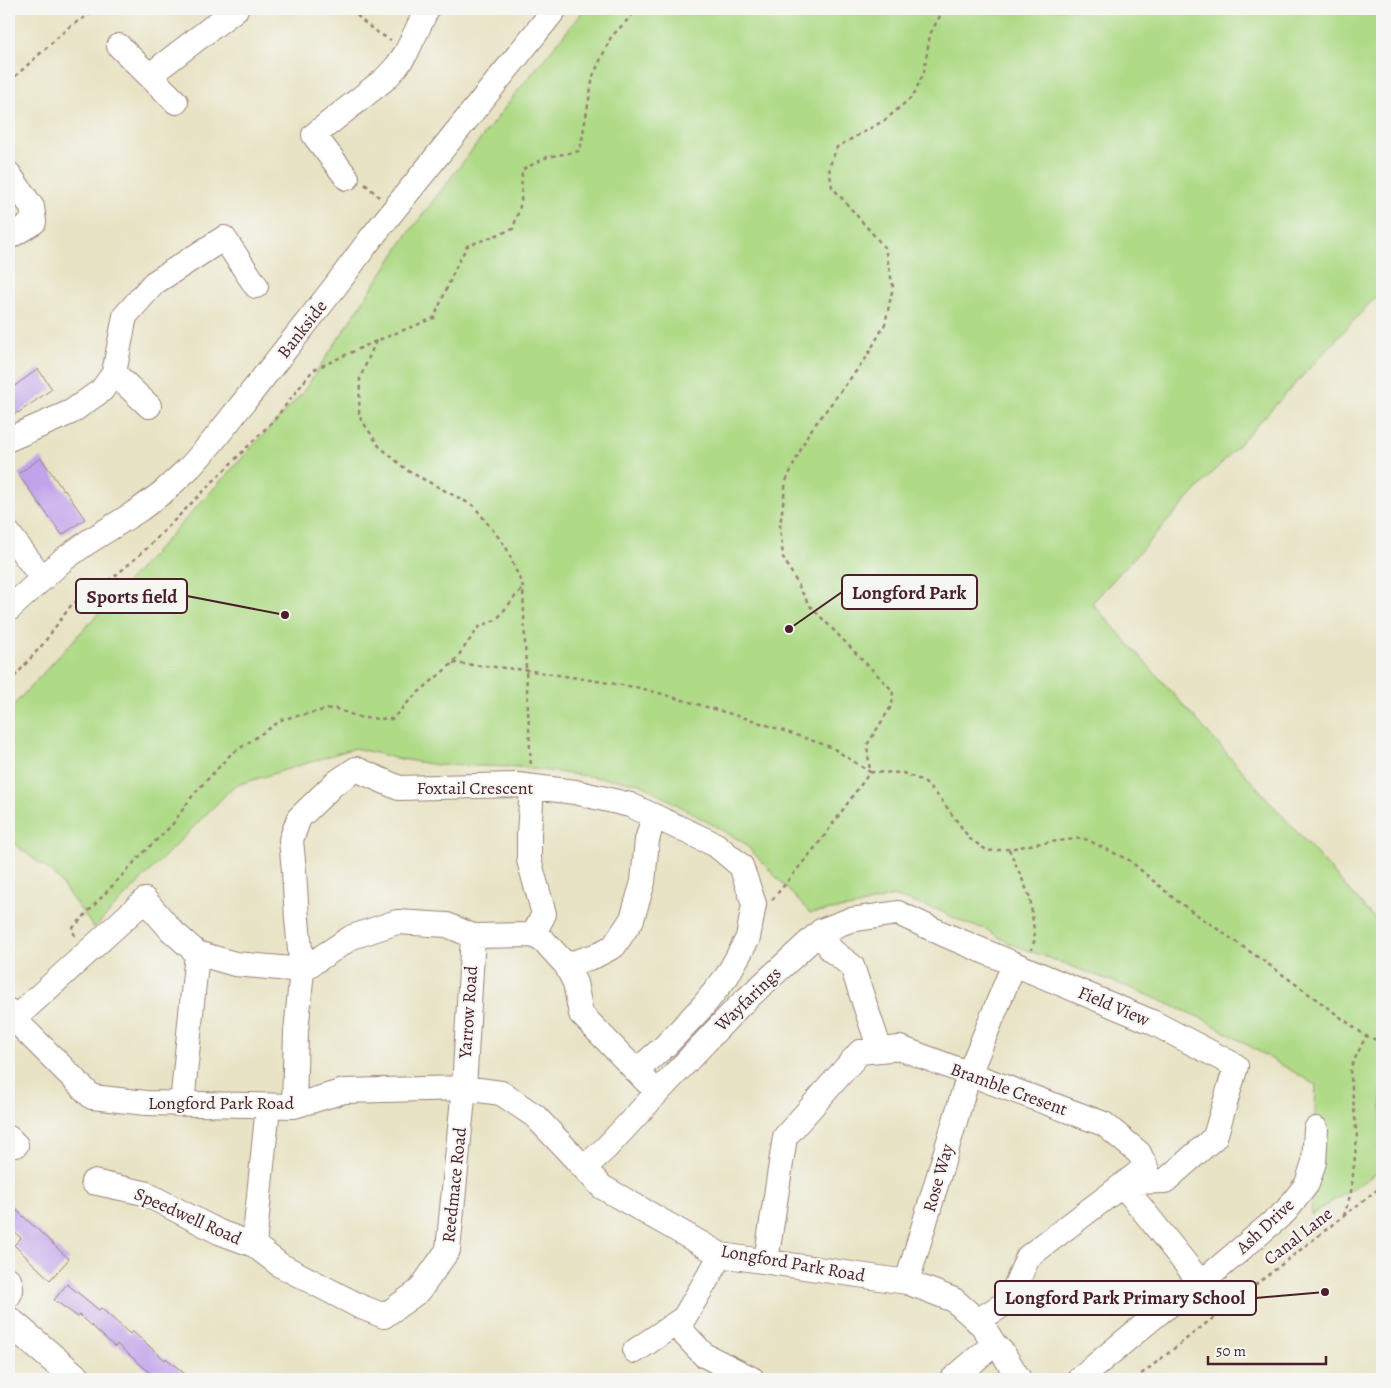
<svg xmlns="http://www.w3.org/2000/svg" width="1391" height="1388" font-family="Alegreya,serif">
	<rect width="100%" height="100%" fill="#f6f6f2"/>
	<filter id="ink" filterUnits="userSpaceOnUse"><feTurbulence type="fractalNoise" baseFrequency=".02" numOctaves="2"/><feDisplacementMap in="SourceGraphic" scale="10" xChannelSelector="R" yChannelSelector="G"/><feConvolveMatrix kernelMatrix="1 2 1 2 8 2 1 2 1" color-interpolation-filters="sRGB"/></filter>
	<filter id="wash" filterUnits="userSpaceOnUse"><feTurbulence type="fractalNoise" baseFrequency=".0096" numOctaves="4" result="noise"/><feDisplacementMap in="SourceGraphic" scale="20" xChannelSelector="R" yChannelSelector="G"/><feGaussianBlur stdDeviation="1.12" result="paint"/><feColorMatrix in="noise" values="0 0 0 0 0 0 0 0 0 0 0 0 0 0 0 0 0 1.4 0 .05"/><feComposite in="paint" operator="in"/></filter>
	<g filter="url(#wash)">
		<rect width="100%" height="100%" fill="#e8e3c4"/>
		<path fill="#afda86" stroke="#7c7c58" d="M585,9H1382V290L1092,603L1382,927V1170L1311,1215L1316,1085L1203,1019L1136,990L1008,943L986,929L967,924L938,910L893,896L854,907L810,913L743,842L639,783L519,767L436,765L395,758L355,748L234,786L94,928L54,874L9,840V710L303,392L407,235L516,93Z"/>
		<g id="blocks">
			<path fill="#c1a3eb" d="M38,369L52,389L18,413V412L9,418V390Z
				M41,458L63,490L64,489L85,519L62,535L18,474Z
				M9,1203L69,1259L50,1280L14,1245L21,1238L9,1227Z
				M67,1284L99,1310L101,1308L130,1334L132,1331L165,1360L166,1358L191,1379H157L117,1344L115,1347L80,1315L78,1317L54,1300Z"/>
		</g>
	</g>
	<g filter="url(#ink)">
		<use href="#blocks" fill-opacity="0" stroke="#998178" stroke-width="1"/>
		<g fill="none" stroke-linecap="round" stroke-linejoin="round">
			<defs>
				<path id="minor" d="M119,46L176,102
					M150,75L236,9
					M9,174L32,207L34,222L9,237
					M347,178L314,135L385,79L397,66L406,53L427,9
					M114,373L149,406
					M9,439L71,412L102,390L114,373L125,316L154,283L224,238L256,286
					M9,534L43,579
					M9,609L64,559L88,542L139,510L163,492L191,466L213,441L334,288L368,242L555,9
					M532,787L529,834V860L544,914L533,935
					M821,931L850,920L898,913L943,934L1152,1022L1236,1066L1215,1137L1165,1181L1127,1182
					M473,936L533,935L545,942L566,965L575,983L581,1014L647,1082
					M566,965L595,956L614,946L632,919L643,882L647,840L654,816
					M9,1011L14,1019L92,1097L146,1103L294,1106L344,1091L464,1088L501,1093L535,1116L602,1187L721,1255L907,1282L954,1300L982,1325L994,1344L1003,1353L1019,1379
					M14,1019L145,900L172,931L197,953L235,964L302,970L296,1032L294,1106
					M182,1104L197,953
					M9,1138L16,1145
					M584,1168L606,1148L657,1093L739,1006L821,931L831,950L852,966L880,1050
					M93,1182L144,1193L219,1232L254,1245L280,1265L359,1306L384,1316L419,1291L448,1250L464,1088L473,936L447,925L397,922L352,937L302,970L297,919L294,871L291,840L299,818L334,784L356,769L399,788L518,785L575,792L630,805L716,845L741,866L754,904L748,938L727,976L703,1006L665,1046L636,1071
					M254,1245L268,1106
					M766,1261L785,1137L860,1052L900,1048L1104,1124L1139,1153L1146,1167L1028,1257L1009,1301L977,1321
					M9,1280C12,1286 12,1290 9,1295
					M907,1282L969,1074L1014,964
					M1201,1283L1286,1211L1307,1184L1314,1162L1316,1129
					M675,1324L704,1355L752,1379
					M635,1351L684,1318L721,1255
					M953,1379L994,1344
					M1079,1379L1161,1311L1201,1283L1123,1185"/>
				<path id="major" d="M9,1321L77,1379"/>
			</defs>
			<use href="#minor" stroke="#998178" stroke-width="26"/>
			<use href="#major" stroke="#998178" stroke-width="30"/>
			<path stroke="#998178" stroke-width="2.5" stroke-dasharray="4 4" stroke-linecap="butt" d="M352,9C361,22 377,33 391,40
				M707,9L718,12L747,9
				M944,9L930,34L924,72L913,96L885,120L837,147L829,168L832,187L885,248L893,287L885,324L866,358L808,434L786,481L780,526L783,557L809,605L893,691L892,705L867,745L870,772L903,773L923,781L940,798L970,839L988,851L1009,849L1035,844L1083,838L1129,860L1177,901L1275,969L1366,1036L1382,1042
				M1202,9L1226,12L1229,9
				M9,82L69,27L98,9
				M365,184L379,197
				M376,341L360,378L359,416L379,446L408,471L474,506L506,547L523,587L526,670L531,768
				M453,663L526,670L641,688L752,720L831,747L870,772L822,839L772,900
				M9,683L43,644L72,604L114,577L144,551L275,419L313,370L376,341L434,318L456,267L467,246L513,229L521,203L522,170L547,157L580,151L593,76L611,37L638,9
				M1009,849L1030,897L1035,939L1031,950
				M75,936L72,929L142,854L172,825L193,795L230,755L283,719L333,708L362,718L392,719L413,697L453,663L479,627L497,619L523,587
				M1344,1216L1351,1192L1357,1138L1350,1069L1366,1036
				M1135,1379L1382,1186"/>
			<use href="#minor" stroke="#fff" stroke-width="24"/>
			<use href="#major" stroke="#fff" stroke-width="28"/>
		</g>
	</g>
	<g text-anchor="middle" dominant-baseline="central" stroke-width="4.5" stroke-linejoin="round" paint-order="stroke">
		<g font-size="18" fill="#4a1f2b" stroke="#f6f6f2">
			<text transform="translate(302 329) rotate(-52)">Bankside</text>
			<text x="475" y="788">Foxtail Crescent</text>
			<text transform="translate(748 999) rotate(-44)">Wayfarings</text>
			<text transform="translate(1114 1006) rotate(23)">Field View</text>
			<text transform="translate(468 1012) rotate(-86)">Yarrow Road</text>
			<text transform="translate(1009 1089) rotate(20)">Bramble Cresent</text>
			<text x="221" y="1103">Longford Park Road</text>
			<text transform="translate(938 1178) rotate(-74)">Rose Way</text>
			<text transform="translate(454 1185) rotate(-84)">Reedmace Road</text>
			<text transform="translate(188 1216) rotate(24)">Speedwell Road</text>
			<text transform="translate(1265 1226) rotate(-43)">Ash Drive</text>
			<text transform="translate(1298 1236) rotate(-38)">Canal Lane</text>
			<text transform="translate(793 1263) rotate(10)">Longford Park Road</text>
		</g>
	</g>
	<path fill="none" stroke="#4a1f2b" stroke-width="2" d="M789 629L842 592M285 615L187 596M1325 1292L1256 1298"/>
	<g fill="#4a1f2b" stroke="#f6f6f2" stroke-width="2">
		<circle cx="789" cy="629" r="5"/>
		<circle cx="285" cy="615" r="5"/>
		<circle cx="1325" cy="1292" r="5"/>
	</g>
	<g fill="#f6f6f2" stroke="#4a1f2b" stroke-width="2">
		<rect x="842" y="575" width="135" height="34" rx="5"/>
		<rect x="76" y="579" width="111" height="34" rx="5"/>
		<rect x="995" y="1281" width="261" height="34" rx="5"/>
	</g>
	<g font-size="19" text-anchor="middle" font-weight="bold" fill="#4a1f2b">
		<text x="909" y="599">Longford Park</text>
		<text x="132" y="603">Sports field</text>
		<text x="1125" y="1304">Longford Park Primary School</text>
	</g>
	<rect width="1391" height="1388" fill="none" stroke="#f6f6f2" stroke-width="30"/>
	<path d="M1208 1356v8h118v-8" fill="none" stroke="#4a1f2b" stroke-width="2.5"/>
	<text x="1216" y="1356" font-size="15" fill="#4a1f2b" stroke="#f6f6f2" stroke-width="4" paint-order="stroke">50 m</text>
</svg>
